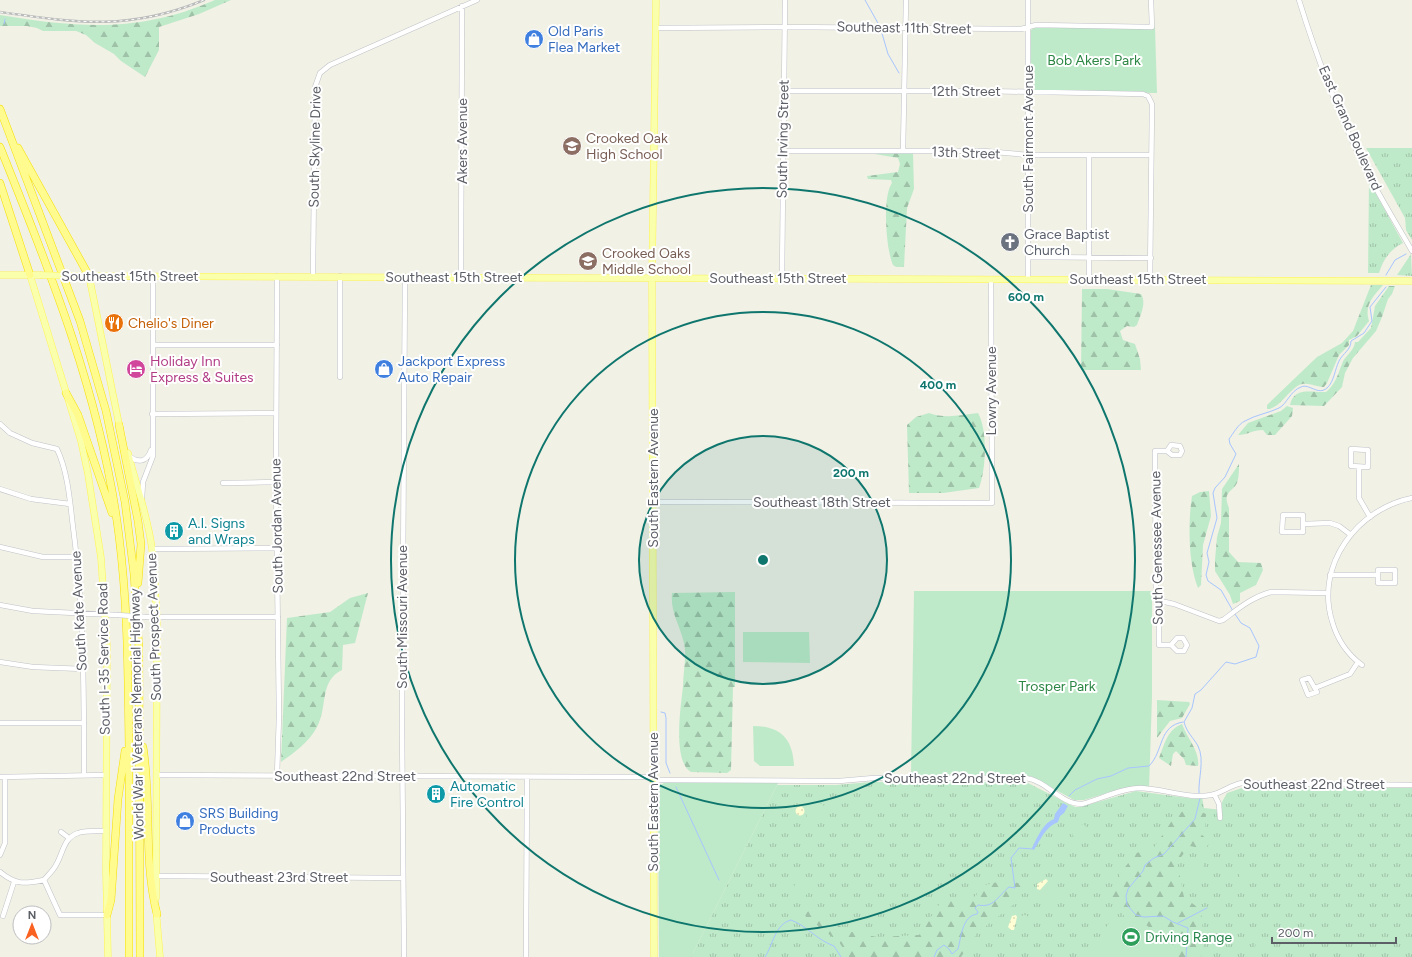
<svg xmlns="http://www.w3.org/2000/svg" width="1412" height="957" font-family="Figtree,sans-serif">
	<defs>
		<pattern id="grass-tufts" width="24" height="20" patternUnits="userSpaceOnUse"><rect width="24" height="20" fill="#bfeac9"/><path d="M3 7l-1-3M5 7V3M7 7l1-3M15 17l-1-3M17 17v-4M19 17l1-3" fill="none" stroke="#9ec1a7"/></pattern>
		<pattern id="forest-firs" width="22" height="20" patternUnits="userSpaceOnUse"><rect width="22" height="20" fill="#bfeac9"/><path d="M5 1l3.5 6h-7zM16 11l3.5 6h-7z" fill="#9ec1a7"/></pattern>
		<pattern id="sand-dots" width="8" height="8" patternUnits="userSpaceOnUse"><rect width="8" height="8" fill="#fefdd3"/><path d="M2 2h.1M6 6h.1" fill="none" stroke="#dcdbb8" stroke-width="1.8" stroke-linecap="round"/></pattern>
	</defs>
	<rect width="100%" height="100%" fill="#f1f1e5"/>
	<path fill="url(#grass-tufts)" d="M1366,148H1412V240L1406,230L1405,218Z
		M1369,181L1403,243C1390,249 1383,260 1379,273H1368Z
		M1411,254L1412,276L1397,275Z
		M871,782H1026L1075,807H1080L1136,791L1195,799L1196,797H1202L1204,808L1222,810V802L1227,793L1245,787L1412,788V957H691L777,785H836Z"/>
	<path fill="url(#forest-firs)" d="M215,0H231L199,14L159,27V50L145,77L121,61L114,54L95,43L86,35L76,31H43L37,28L27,26H0V15C79,28 140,33 215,0Z
		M879,153H913L914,189L907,208L904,267H896L893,265C886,250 882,196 892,183L891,180L868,179L867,176L898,172L900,164L898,158L875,154Z
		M1371,285H1383C1373,297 1364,305 1369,321L1357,336L1349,340V345L1339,355L1327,383L1324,387C1316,387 1307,381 1299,385C1288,391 1278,410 1267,409V405L1317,357L1342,343L1353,331Z
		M1389,286H1395L1392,294L1388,299L1382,317L1376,331L1353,358L1345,373L1342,387L1324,406L1290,405C1294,386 1312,393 1326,392C1335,385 1338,374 1342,364C1344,356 1354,352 1355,342H1358L1371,328L1375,306Z
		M1082,289H1107L1141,294C1147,303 1140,316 1137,325L1134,327L1127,326L1120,331L1123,340L1135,344L1140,359L1141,370H1081Z
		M1287,406L1293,408L1292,416L1275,435H1267L1263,430C1253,430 1247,435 1238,435L1248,423L1281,411Z
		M929,413C945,419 961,415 978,413C988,431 986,469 979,488L943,493H909L907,425L916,417Z
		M1239,464C1239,470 1239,477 1237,483C1232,493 1222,491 1229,508V552L1238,562L1261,563L1263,570L1256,585L1240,593V601L1233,604L1230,595L1215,571V560L1217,537L1221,523L1222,489Z
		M1209,491L1211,516L1203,545L1201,585L1198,588C1188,563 1188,522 1192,496L1200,492Z
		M735,592V687H733L731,770L727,773L691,772C672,761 681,705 683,686C683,673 687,656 684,643C680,625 670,612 672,593Z
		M368,593L355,643L343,645L342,670C319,681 328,707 317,727C309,742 295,752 281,762L287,618L330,612L350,598Z
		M1157,700L1189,702L1190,704L1182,718L1170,721L1157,738Z
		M1182,724C1187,738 1200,751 1198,766L1186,765L1184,759L1176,751L1173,754L1171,766L1159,758C1165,743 1167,730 1182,724Z
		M1190,807L1206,814L1205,827L1201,834L1210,842L1205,849L1190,846L1177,862L1184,897L1201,910L1204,943L1201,957H1173L1134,929L1111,899L1119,875L1136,853L1153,849L1175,816Z
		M1005,880L1022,884L1014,904L977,933L961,957H849L839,942L804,915L813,907L847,931L877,937L919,935L944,897L969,900L977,895L978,887Z"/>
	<path fill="url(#sand-dots)" d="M795.5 811a4.5 4.5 0 1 1 9 0a4.5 4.5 0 1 1-9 0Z
		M1046,879L1048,881L1040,890L1037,889V884Z
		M1016,915L1017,917L1014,930H1011L1008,927L1012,916Z"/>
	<path fill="#bfeac9" d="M1037,26L1155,28L1157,93L1075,92L1032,90L1030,86L1031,30Z
		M914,591H1152V697L1149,789L1138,787L1124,788L1084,800H1074L1031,776H913L911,773Z
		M743,632H809L810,663L743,662Z
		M753,726C781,726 793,739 794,766H760L754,761Z
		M666,782L778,783L691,957H659L658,789L660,785Z
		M814,803L823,804L825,809L811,819L807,817C804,811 809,806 814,803Z
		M1072 832a8 8 0 1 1 16 0a8 8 0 1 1-16 0Z
		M1184 868a10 10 0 1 1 20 0a10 10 0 1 1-20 0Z
		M1248,868L1254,869L1256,876L1248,883L1241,882L1239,879L1240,873Z
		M794 888a8 8 0 1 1 16 0a8 8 0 1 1-16 0Z
		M1044 892a7 7 0 1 1 14 0a7 7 0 1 1-14 0Z
		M1131,914L1176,947L1175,957H1086L1109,923Z
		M1025,915L1029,917L1031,921L1028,930L1022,934L1018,930L1021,916Z
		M1255 947a7 7 0 1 1 14 0a7 7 0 1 1-14 0Z"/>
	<path fill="#a7c5ff" d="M1063,803L1068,806L1064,813L1060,816L1058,822C1045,827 1041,839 1034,850L1032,848C1037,838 1043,823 1054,819L1055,814Z"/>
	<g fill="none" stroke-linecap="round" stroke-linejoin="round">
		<path stroke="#a7c5ff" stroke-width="1" d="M865,0L879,25
			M4,24L5,19
			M881,30L888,54L899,73
			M1386,275L1395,260L1406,254
			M1233,611L1221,590L1208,581L1206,575L1209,562L1207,553L1217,518L1213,493L1215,488L1225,477L1236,454L1230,444L1229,439C1233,434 1238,424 1245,421C1255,415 1269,413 1279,408C1287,404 1290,391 1301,387C1309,383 1318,396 1327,388C1334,382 1335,369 1339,361C1343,353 1351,350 1351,341L1364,333L1372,321L1370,307L1386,287
			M661,712L665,713L666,718V763L670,773
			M676,787L719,880
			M1199,793C1198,779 1205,760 1198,746C1193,737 1187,733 1184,722L1192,708L1195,694L1201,690L1226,662L1235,664L1256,657L1259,646L1250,628L1241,623L1235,614
			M1069,796L1075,790L1097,779L1111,776L1128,768L1149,766C1164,751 1158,726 1183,722
			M1178,923L1207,908
			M765,957C773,945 775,924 791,920C807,926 817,940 834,946L841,957
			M934,957L937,950L944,945L949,949L952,954L958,949C961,938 962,916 977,914L978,912L975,908L978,905C994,908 997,897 1009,887L1015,888L1011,858L1019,848L1033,849
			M1186,957L1188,928L1173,922L1163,916L1144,917L1136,915L1127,905L1126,896L1128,889L1143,871L1145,865L1154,858L1164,854L1195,819L1200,798"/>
		<defs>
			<path id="minor" d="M1299,0C1316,55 1336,108 1361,160C1376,191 1395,221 1412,251
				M655,28L785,27L1021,29L1036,25L1152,27L1151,0
				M783,91H985L1143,94L1148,96L1152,104L1150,279
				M782,151H984L1028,155H1151
				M903,151L906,0
				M1028,257L1151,258
				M313,276L315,87L320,73L330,65L477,0
				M340,276V377
				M461,277L462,6
				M782,278L785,0
				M1028,279V0
				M1089,279V155
				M153,345H277
				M152,414L276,413
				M0,424L10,433L32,443L57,449C68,472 70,502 73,527C84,609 84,692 84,775
				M1351,449L1368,450V467L1351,466Z
				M1167,451L1171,445L1180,446L1182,451L1180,455H1172L1167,451H1155L1156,600L1159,613V645H1171L1177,651H1184L1187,645L1183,638H1177L1171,645
				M128,455C138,464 147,462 151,450
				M1359,467V498L1370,517
				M223,483L276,482
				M0,489L31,499L70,504
				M142,498L143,482L153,456V276
				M653,502L992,503L991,279
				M1283,515H1303V532H1282Z
				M1303,524L1330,523L1339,526L1351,535
				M0,547L43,557H77
				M152,549L277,548
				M1378,570H1395V583H1378Z
				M1330,575H1378
				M1156,600L1174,604L1219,621L1223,620C1238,609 1252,597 1271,592L1327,593
				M0,605L33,611L117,615
				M147,617H278
				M0,662L33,667L83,669
				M1362,665C1347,654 1337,639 1332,621C1315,565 1357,509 1412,498
				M1309,678L1317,692L1308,695L1302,680Z
				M1315,688L1350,674L1358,662
				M0,723H84
				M156,775L653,777
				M277,776L279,716L276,482L277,276
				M0,777L106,775
				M653,780L839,781L874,778H1026C1047,781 1060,804 1082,804C1101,799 1122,788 1141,788C1164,789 1188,799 1211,795C1222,793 1230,785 1242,783L1412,785
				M1214,794L1219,804L1220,818
				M61,832L69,838
				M0,855L5,843V777
				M0,872C16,885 24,884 44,880C48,875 53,871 56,865C63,854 63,838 78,833C86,830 97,831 106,831
				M155,876L402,878
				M44,880L60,915H107
				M3,916L14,882
				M404,957L402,724L405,276
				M526,957L527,777"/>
			<path id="major" d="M0,275H40
				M30,275L81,441L88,474L101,558L107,646L106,873L108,957
				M72,276L1412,281
				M89,276L120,429
				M128,453C136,485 148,516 152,549C155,571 155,594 157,617L156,898
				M156,909L160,957
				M654,957L652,279L656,0"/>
			<path id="highway" d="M0,109L80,321L106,411L125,502L134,574L139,649L140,957
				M0,147C51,273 102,400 119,536C128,607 128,677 129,748C129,818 129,887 129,957
				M18,148L89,276
				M0,183L30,275
				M66,393L78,415L112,513
				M119,425L138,521L141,544L138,583
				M143,747C152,802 143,860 157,914
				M107,915L111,900L118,799L125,751"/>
		</defs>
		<use href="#minor" stroke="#bfc1c7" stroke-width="5.5"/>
		<use href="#major" stroke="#fff450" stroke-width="7"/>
		<use href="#highway" stroke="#f6df00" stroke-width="8"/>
		<use href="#minor" stroke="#fff" stroke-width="4.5"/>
		<use href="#major" stroke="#faffac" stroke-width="6"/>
		<use href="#highway" stroke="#fffb8e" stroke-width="7"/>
		<defs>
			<path id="rail" d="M0,12C78,23 129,31 204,0"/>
		</defs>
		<use href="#rail" stroke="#babbbb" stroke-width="2.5"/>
		<use href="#rail" stroke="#fff" stroke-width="1" stroke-dasharray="3" stroke-linecap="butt"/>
		<defs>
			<path id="minor-bridge" d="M117,615L147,617"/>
			<path id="major-bridge" d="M40,275L72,276"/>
		</defs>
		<use href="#minor-bridge" stroke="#bfc1c7" stroke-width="5.5" stroke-linecap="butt"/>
		<use href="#major-bridge" stroke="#fff450" stroke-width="7" stroke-linecap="butt"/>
		<use href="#minor-bridge" stroke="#fff" stroke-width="4.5"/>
		<use href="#major-bridge" stroke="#faffac" stroke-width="6"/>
	</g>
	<circle cx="763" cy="560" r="124" fill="#0f766e" fill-opacity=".12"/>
	<g fill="none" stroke="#0f766e" stroke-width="2">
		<circle cx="763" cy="560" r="124"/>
		<circle cx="763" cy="560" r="248"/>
		<circle cx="763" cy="560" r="372"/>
	</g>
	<defs>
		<symbol id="shop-disc" viewBox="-11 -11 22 22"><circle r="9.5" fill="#3f7fe0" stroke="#fff"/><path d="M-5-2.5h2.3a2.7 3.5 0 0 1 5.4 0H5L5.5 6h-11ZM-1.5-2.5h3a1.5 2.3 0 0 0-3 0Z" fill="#fff"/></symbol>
		<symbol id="school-disc" viewBox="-11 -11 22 22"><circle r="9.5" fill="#8d6e63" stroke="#fff"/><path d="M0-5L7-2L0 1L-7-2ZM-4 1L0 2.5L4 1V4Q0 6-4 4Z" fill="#fff"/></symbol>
		<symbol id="church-disc" viewBox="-11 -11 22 22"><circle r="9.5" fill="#6b7280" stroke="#fff"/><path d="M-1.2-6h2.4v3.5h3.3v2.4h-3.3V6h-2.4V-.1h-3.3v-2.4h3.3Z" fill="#fff"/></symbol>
		<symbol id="restaurant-disc" viewBox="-11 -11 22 22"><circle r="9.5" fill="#e8710a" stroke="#fff"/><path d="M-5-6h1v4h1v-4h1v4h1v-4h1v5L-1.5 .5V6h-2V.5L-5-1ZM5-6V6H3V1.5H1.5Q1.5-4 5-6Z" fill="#fff"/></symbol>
		<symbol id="hotel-disc" viewBox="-11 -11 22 22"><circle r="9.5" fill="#d1479c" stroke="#fff"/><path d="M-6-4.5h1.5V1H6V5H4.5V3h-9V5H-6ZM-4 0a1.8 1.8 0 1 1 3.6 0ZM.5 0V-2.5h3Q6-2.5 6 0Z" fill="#fff"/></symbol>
		<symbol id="building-disc" viewBox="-11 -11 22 22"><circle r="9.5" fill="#0f9aa8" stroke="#fff"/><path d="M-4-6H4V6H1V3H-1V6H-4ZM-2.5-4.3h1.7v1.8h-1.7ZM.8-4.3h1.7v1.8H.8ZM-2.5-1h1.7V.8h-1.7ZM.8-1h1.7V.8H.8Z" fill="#fff"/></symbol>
		<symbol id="stadium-disc" viewBox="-11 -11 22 22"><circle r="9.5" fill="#2e9e5b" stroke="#fff"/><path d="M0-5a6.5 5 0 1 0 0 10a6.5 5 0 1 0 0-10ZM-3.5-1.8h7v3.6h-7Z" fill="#fff"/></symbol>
	</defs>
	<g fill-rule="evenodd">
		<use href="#shop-disc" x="523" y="28" width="22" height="22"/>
		<use href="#school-disc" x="561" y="135" width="22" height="22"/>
		<use href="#church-disc" x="999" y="231" width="22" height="22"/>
		<use href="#school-disc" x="577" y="250" width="22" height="22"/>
		<use href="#restaurant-disc" x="103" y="312" width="22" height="22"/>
		<use href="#hotel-disc" x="125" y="358" width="22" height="22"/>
		<use href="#shop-disc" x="373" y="358" width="22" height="22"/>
		<use href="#building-disc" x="163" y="520" width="22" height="22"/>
		<use href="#building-disc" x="425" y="783" width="22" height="22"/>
		<use href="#shop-disc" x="174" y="810" width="22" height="22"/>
		<use href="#stadium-disc" x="1120" y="926" width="22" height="22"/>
	</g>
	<g text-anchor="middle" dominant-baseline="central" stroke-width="4" stroke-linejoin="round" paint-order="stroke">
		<g font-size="14" fill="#5d5f67" stroke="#fff">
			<text transform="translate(904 28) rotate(1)">Southeast 11th Street</text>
			<text x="966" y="91">12th Street</text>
			<text transform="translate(1350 128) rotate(66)">East Grand Boulevard</text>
			<text transform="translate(783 139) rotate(-89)">South Irving Street</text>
			<text transform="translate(1028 139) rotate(-90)">South Fairmont Avenue</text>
			<text transform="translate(462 141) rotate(-90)">Akers Avenue</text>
			<text transform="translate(315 147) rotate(-89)">South Skyline Drive</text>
			<text transform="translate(966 153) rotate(2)">13th Street</text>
			<text x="130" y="276">Southeast 15th Street</text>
			<text x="454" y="277">Southeast 15th Street</text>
			<text x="778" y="278">Southeast 15th Street</text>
			<text x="1138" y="279">Southeast 15th Street</text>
			<text transform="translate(991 391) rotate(-90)">Lowry Avenue</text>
			<text transform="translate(653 478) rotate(-90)">South Eastern Avenue</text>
			<text x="822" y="502">Southeast 18th Street</text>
			<text transform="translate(277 526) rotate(-91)">South Jordan Avenue</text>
			<text transform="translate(1157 548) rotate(-91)">South Genessee Avenue</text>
			<text transform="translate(79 611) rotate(-93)">South Kate Avenue</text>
			<text transform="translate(402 617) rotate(-90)">South Missouri Avenue</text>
			<text transform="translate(154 627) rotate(-92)">South Prospect Avenue</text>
			<text transform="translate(104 659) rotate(-91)">South I-35 Service Road</text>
			<text transform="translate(137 714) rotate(-91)">World War I Veterans Memorial Highway</text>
			<text x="345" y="776">Southeast 22nd Street</text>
			<text x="955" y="778">Southeast 22nd Street</text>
			<text x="1314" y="784">Southeast 22nd Street</text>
			<text transform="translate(653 802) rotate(-90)">South Eastern Avenue</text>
			<text x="279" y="877">Southeast 23rd Street</text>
		</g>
		<g font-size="14" fill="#366cbe" stroke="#fff" text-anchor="start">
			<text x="548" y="31">Old Paris<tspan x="548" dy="16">Flea Market</tspan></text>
			<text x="398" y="361">Jackport Express<tspan x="398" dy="16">Auto Repair</tspan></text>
			<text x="199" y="813">SRS Building<tspan x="199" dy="16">Products</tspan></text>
		</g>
		<g font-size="14" fill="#2c8644" stroke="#fff">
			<text x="1094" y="60">Bob Akers Park</text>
			<text x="1057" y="686">Trosper Park</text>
		</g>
		<g font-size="14" fill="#785e54" stroke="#fff" text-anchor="start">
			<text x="586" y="138">Crooked Oak<tspan x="586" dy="16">High School</tspan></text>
			<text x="602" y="253">Crooked Oaks<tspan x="602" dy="16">Middle School</tspan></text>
		</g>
		<g font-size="14" fill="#5b616d" stroke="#fff" text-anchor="start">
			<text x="1024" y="234">Grace Baptist<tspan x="1024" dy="16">Church</tspan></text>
		</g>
		<g font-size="14" fill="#c56008" stroke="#fff" text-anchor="start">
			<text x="128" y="323">Chelio's Diner</text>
		</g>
		<g font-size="14" fill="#b23c85" stroke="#fff" text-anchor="start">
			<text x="150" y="361">Holiday Inn<tspan x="150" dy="16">Express &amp; Suites</tspan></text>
		</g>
		<g font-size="14" fill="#0d838f" stroke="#fff" text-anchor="start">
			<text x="188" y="523">A.I. Signs<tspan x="188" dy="16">and Wraps</tspan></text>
			<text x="450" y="786">Automatic<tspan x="450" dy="16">Fire Control</tspan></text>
		</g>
		<g font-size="14" fill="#27864d" stroke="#fff" text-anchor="start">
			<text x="1145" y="937">Driving Range</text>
		</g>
	</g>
	<circle cx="763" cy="560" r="6" fill="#0f766e" stroke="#fff" stroke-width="2"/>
	<g font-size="12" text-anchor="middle" font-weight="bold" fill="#0f766e" stroke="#fff" stroke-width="4" stroke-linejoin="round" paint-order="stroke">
		<text x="1026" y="301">600 m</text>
		<text x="938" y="389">400 m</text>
		<text x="851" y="477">200 m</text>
	</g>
	<g transform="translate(32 925)"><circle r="19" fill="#ffffff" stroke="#bebfc2"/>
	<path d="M0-3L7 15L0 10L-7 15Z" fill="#fa6221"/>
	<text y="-6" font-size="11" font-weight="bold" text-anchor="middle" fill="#5d5f67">N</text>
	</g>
	<path d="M1272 937v6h124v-6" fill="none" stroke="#5d5f67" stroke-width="2"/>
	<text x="1278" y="937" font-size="12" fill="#5d5f67" stroke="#ffffff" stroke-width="3" paint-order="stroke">200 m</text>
</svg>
